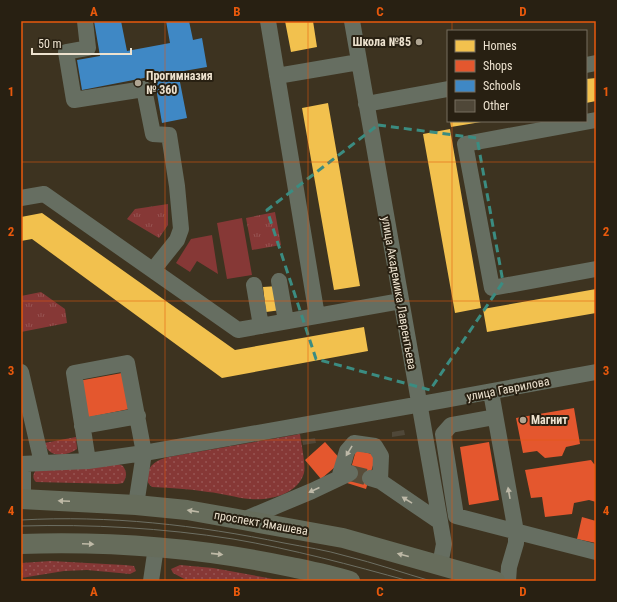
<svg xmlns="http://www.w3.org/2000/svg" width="617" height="602" font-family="'Roboto Condensed',sans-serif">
	<defs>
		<pattern id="grass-dots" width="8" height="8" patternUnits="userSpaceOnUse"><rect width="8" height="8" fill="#863836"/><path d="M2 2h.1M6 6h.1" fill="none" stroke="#975452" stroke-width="1.8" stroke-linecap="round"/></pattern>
		<pattern id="park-tufts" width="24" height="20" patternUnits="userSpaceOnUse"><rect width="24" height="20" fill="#863836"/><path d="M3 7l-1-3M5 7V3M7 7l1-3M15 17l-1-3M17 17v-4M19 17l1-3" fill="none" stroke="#975452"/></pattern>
	</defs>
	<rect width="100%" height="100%" fill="#3d3320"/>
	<path fill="url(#grass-dots)" d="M300,434C301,442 306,466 304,473C298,494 270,501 250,499C236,498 222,493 208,492C189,489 171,488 152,487C148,484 146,480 147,475C149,464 158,460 168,457Z
		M76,437L77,449C65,457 49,458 44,443Z
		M116,463L123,466C127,472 127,476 123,483L117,484L36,482C32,478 33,474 36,470Z
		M51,561L124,565L134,566L136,571L130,574L87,570L64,571L21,578V563Z
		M180,565L213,568L284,581H188L173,573L171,569Z"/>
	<path fill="url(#park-tufts)" d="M168,204V225L159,238L127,219L135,209Z
		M275,212L281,245L252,250L246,218Z
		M41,292L65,309L67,323L21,332V296Z"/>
	<path fill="#863836" d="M242,218L252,275L227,279L217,223Z
		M212,235L218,274L197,261L190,272L176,263L191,239Z"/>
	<path fill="#f2c14e" d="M285,21H313L317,47L291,52Z
		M596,78V101L586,103V79Z
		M328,103L360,286L334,290L302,108Z
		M450,121H481V122L451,127Z
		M450,129L481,308L455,313L423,134Z
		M42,213L235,350L364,327L368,351L222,378L32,239L21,241V217Z
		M278,286L281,310L266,312L263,287Z
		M596,289V313L487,332L483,309Z"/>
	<path fill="#e4572e" d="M122,373L129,409L85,418L78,381Z
		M574,408L580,444L566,447L562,456L545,458L537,451L523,453L516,418Z
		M325,442L342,461L321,479L305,460Z
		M489,442L499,500L469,505L460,447Z
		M356,450L376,455L366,489L347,483Z
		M591,460L594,464L596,465V502L589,500L574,503L572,514L545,517L542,497L531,498L525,470Z
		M582,517L596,521V543L577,539Z"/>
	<path fill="#3f88c5" d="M94,21H121L127,51L170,43L166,21H189L193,40L202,38L207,67L178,72L187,118L162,123L154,76L82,90L77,60L100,56Z"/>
	<path fill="#4f4738" d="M404,430L405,435L392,437V432Z
		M315,438L316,443L303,445L302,440Z"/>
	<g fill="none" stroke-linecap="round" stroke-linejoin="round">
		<path stroke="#574d3a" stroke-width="16" stroke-dasharray="16 8" stroke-linecap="butt" d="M350,473L370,478"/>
		<path stroke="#666e61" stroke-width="16" d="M85,21L88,48L66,52L74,100L144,89L153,134L169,135L177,186L181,229L177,240L153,270
			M268,21L317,316
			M352,21L444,544L440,565
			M586,65L596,63
			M277,76L359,62
			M366,104L448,89
			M596,120L465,144L492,288L596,269
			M21,198L44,194L238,330L401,301
			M279,281L286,321
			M254,285L261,326
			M21,372L42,463
			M491,392L516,532V543L509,567L508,581
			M495,417L451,425L443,434L456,516L596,552
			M82,426L138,416
			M88,461L74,373L127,363L144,453L136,505
			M21,464L88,461L144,453L444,400L596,372
			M339,478L347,451L354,443L375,446L381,456L380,481
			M370,478L380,481L440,522
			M23,499V464
			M243,520L312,491L350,473
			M151,581L156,547"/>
		<path stroke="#666c5b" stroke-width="20" d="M21,499L136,505L187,510L243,520L343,538L495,581
			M21,544C111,541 202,548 291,567C310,571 330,575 350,581"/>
		<path stroke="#6d6f63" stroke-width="1" d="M21,520C109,515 197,525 284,543C305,547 326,550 346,556C375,563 403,573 431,581
			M21,526C91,524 163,528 233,539C292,549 351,565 409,581"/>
	</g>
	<defs><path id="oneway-solid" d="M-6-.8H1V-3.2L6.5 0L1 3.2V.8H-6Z"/></defs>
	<g fill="#beb9a8">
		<use href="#oneway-solid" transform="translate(349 451) rotate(121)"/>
		<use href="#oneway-solid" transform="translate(314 490) rotate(155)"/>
		<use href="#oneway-solid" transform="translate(509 493) rotate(-100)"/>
		<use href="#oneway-solid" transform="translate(407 500) rotate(-148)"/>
	</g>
	<g fill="#beb9a6">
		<use href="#oneway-solid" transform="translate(64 501) rotate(-178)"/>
		<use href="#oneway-solid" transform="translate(193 511) rotate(-171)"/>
		<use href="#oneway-solid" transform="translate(88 544) rotate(3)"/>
		<use href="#oneway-solid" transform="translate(217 554) rotate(6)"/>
		<use href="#oneway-solid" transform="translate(403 555) rotate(-165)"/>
	</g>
	<path fill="none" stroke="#3b8c81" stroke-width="3" stroke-dasharray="8 5" stroke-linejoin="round" d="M378,125L477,138L503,282L430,390L316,359L267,210Z"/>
	<path fill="none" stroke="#e8590c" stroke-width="1" stroke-opacity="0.55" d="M165,21V581M308,21V581M452,21V31M452,121V581M21,162H596M21,301H596M21,440H596"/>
	<g fill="#afa592" stroke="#282012" stroke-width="1.5">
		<circle cx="419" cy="42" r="4"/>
		<circle cx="138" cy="83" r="4"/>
		<circle cx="523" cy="420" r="4"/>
	</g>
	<g text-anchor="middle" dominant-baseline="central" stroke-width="4" stroke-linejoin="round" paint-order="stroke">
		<g font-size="12" font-weight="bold" fill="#ede2cf" stroke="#282012" text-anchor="start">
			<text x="411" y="42" text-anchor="end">Школа №85</text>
			<text x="146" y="76">Прогимназия<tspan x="146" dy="14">№ 360</tspan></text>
			<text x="531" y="420">Магнит</text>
		</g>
		<g font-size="12" fill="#ede2cf" stroke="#282012">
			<text transform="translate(399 293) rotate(80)">улица Академика Лаврентьева</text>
			<text transform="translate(508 389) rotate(-11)">улица Гаврилова</text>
			<text transform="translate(261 523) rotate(10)">проспект Ямашева</text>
		</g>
	</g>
	<rect width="617" height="602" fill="none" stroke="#282012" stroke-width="44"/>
	<rect x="447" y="30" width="140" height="92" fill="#282012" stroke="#776e5e"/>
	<rect x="455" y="40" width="20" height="12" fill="#f2c14e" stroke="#776e5e"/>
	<text x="483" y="50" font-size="12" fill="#ede2cf">Homes</text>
	<rect x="455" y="60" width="20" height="12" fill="#e4572e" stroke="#776e5e"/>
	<text x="483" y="70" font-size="12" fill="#ede2cf">Shops</text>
	<rect x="455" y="80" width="20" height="12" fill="#3f88c5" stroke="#776e5e"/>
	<text x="483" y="90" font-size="12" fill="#ede2cf">Schools</text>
	<rect x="455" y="100" width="20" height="12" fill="#4f4738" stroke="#776e5e"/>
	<text x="483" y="110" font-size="12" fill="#ede2cf">Other</text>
	<path d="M32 48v6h99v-6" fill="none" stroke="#ede2cf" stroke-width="2"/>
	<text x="38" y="48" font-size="12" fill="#ede2cf" stroke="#282012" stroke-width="3" paint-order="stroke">50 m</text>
	<rect x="22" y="22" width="573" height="558" fill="none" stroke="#e8590c" stroke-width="1.5"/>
	<g font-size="13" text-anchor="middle" font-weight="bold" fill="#e8590c">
		<text x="94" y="16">A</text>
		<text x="237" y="16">B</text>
		<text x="380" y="16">C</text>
		<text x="523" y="16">D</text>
		<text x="11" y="96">1</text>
		<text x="606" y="96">1</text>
		<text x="11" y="236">2</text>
		<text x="606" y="236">2</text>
		<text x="11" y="375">3</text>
		<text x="606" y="375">3</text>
		<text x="11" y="515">4</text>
		<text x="606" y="515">4</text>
		<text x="94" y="596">A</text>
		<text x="237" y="596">B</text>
		<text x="380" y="596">C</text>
		<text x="523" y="596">D</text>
	</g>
</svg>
